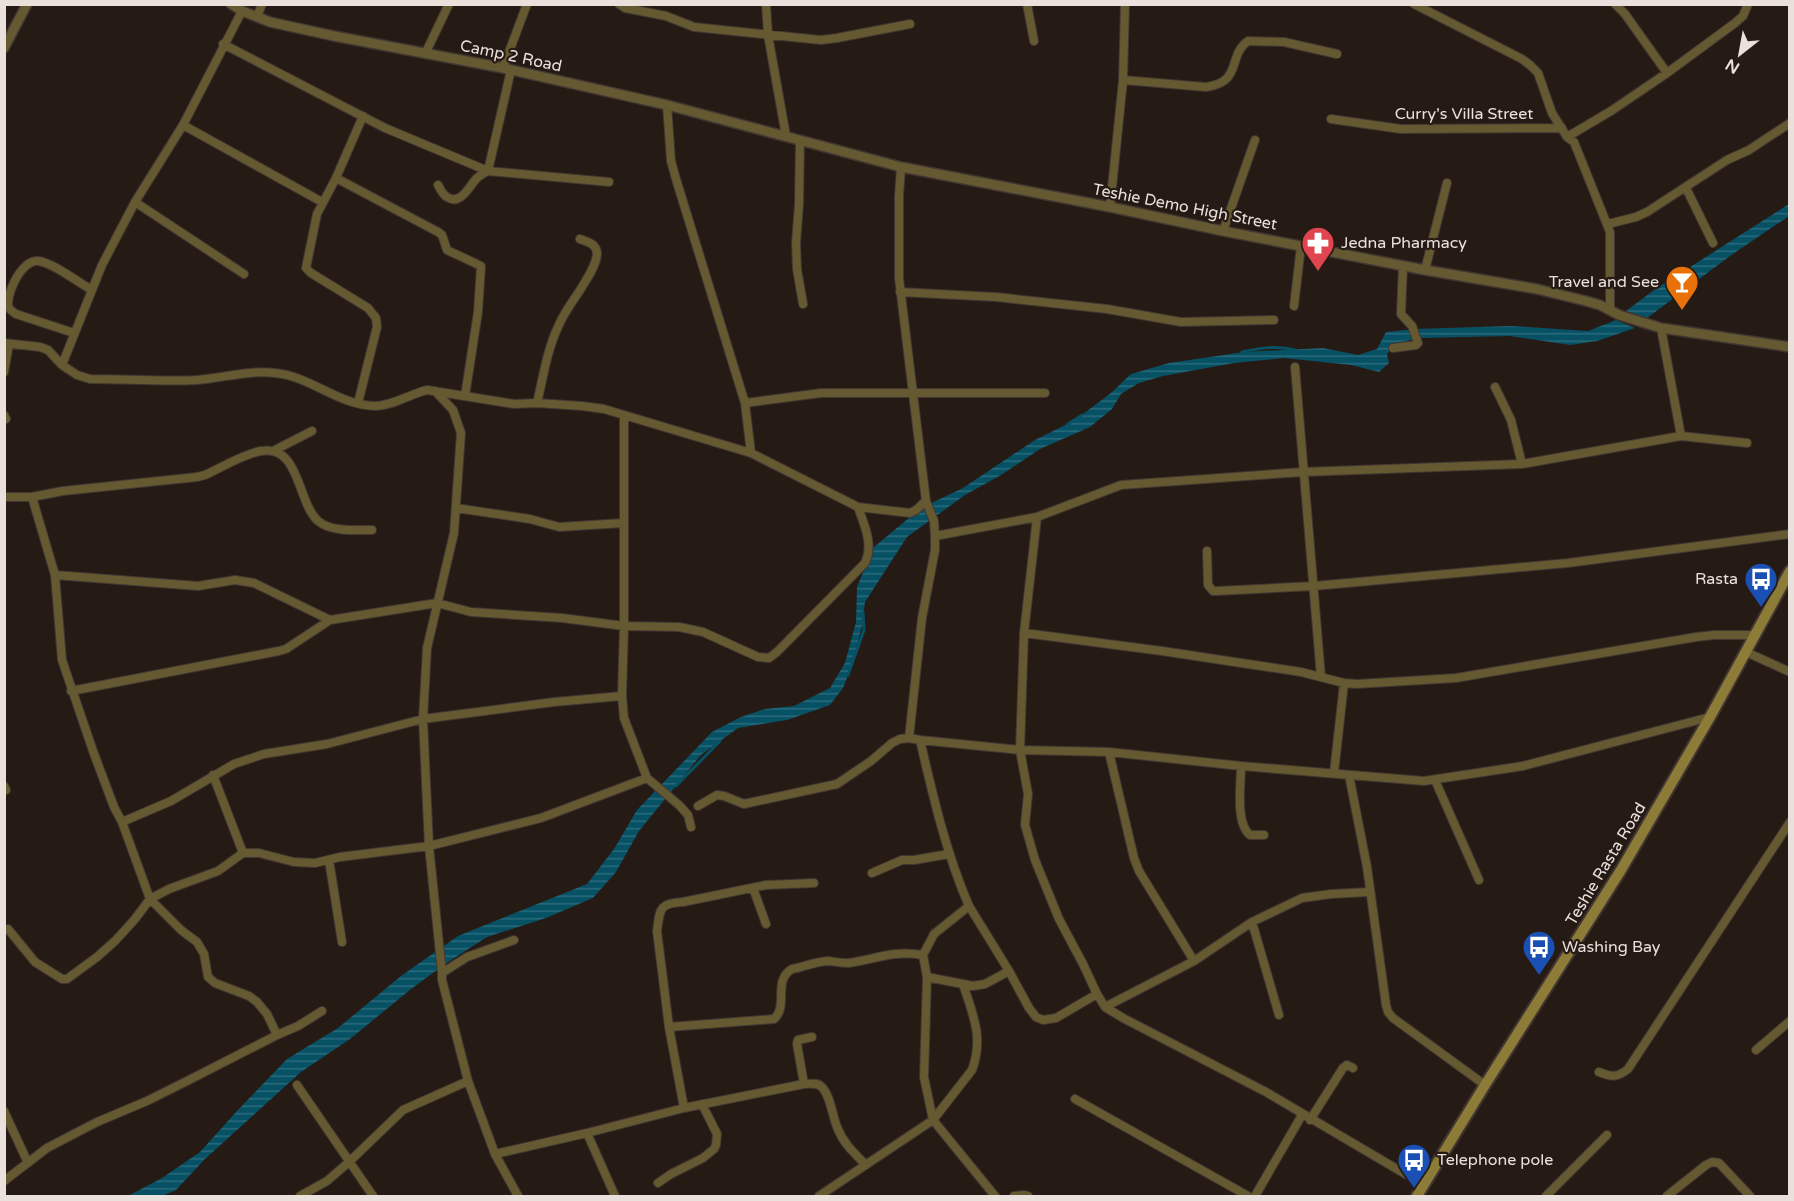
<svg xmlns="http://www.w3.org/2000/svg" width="1794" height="1201" font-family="'Varela Round',sans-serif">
	<defs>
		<pattern id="water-rules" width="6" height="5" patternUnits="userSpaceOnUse" patternTransform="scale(1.5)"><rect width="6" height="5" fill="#075165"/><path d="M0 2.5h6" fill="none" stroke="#2b6a7b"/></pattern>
	</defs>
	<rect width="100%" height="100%" fill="#261a15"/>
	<path fill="url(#water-rules)" d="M1789,204V216L1730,256L1643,321L1626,311L1654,290Z
		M1616,320L1635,328L1597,341L1570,345L1510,336L1421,338L1396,343L1387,354L1389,363L1379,372L1351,365L1284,358L1234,363L1163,376L1139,383L1121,394L1112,409L1090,427L1040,449L1001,475L965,495L907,537L865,602L862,626L852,666L843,688L830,705L787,720L738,728L701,755L639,831L616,872L593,898L546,918L487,937L448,962L411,989L350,1039L301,1072L205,1159L176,1190L162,1196H128L162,1178L200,1152L237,1111L287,1059L338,1028L401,976L458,936L587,884L614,849L637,810L712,732L741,717L765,709L794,706L830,688L845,663L856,622L857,587L874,547L921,508L963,488L1035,440L1075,420L1111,393L1131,374L1169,363L1244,352L1323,348L1358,355L1377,349L1386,332L1415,329L1511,326L1588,331Z"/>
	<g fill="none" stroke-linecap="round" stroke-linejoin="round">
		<path stroke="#075165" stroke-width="3" d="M1242,352C1260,348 1278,345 1295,350
			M1068,424L1082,415
			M848,675L864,630L863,612
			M676,786L720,741"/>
		<defs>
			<path id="minor" d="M619,4L625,8L666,16L694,27L821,40L837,38L910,24
				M766,4L768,35L786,136
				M1027,4L1034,41
				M1414,4L1522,59L1530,65L1538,73L1552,113L1567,137L1574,142L1610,232V310
				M1615,4L1625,14L1667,73
				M257,17L262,4
				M223,44L385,128L488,171L609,182
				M425,54L449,4
				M503,68L527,4
				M1123,80L1206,87C1243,82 1227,56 1248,41L1284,42L1337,54
				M667,105L671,161L676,179L745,403L751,453
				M1331,119L1401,129L1562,128
				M183,125L322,202
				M1567,137L1611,111L1667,73L1735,23L1743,16L1748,4
				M800,140L799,204L796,243L797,269L803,304
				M901,167L899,196V278L926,501L934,521L935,536
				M336,178L438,232L442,235L447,250L481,266L478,312L465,396
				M438,185C440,189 443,195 447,197C460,206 469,187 476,179C479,176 484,173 488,171L511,70
				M1686,188L1713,243
				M135,202L244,274
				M1110,207L1123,80L1125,4
				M1608,224L1636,217L1647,212L1727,160L1749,150L1790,123
				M1223,231L1255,140
				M1425,270L1447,183
				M900,292L996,297L1107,309L1181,322L1274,320
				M1294,306L1301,246
				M1661,328L1681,436
				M74,333L16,314C13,312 11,311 9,308C4,298 21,259 38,261C54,263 77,282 92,290
				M4,343L40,347L48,350L62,365L77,375L90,379C126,379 162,382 197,380C223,378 248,370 275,373C310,376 338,405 375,406C392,406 410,394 427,390L514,404L537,403L582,406L604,409L751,453L858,507L910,513L916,510L926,501
				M1393,348L1416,345L1418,343L1412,326L1401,314L1403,266
				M62,365L102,265L135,202L183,125L242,11
				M1295,367L1321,677
				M4,372L9,344
				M1495,387L1511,420L1522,464
				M435,391L453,410L461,433L454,533L427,648L423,719L429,846L442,973
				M358,403L377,327L376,318L368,308L311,273L306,268L317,214L336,178L363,116
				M537,403C543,378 547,350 558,327C564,312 574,300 582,287C588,277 597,264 597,253C596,243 587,242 580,239
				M745,403L821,393H1045
				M4,415L6,419
				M624,415V626L622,696L624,718L647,778L679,805L688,815L691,827
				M273,451L312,431
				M4,497H32L55,575L62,660L93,751L114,807L122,822L171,801L234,764L264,754L327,744L423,719L554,702L622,696
				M32,497L63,491L197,477L205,475C221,468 243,454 261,451C300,444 297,502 318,521C331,532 356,530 372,530
				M456,508L530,519L559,527L623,523
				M1037,517L1024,633L1020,750L1028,794L1025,825L1035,860L1059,919L1083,964L1097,994
				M1207,551L1208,585L1213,591H1217L1314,586L1568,563L1790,534
				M55,575L198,586L235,580L254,583L330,620L286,649L279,651L71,691
				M330,620L437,603L471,612L562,618L624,626L679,627L703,632L758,657L769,658L777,652L865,563C874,544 864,525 858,507
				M1024,633L1162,651L1301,672L1344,683L1357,684L1456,678L1696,637L1714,635H1754V637
				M1746,652L1790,672
				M909,738L922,618L935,550V536L1037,517L1121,485L1303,472L1522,464L1681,436L1747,443
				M920,740C933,796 946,853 969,906L1009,971L1029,1008L1036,1017L1043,1020L1056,1018L1097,994L1105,1007L1123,1018L1266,1092L1424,1185
				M1109,752L1134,858L1139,871L1194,961L1252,922L1279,1015
				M1241,766C1241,784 1235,823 1250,835H1264
				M1334,773L1344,683
				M213,775L243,853
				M1349,775L1367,867L1386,1005L1388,1012L1393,1018L1485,1085
				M1435,780L1479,880
				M4,786L6,790
				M698,806L717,795L724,796L744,804L837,784L871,761L892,743L900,739L909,738L920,740L1020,750L1109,752L1241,766L1424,781L1523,766L1710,717
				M122,822L150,899L181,930L197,942L204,954L208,977L215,983L249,996L257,1002L267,1014L277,1035
				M329,860L342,942
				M872,873L902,860H914L949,854
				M753,888L766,924
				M1252,922L1302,898L1331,894L1369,892
				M8,929L35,962L62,979H67L97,957L115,941L135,919L150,899L169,889L218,871L243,853H259L294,862L315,863L340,857L429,846L541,818L647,778
				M514,940L467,957L442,973V980L468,1081L495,1154L518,1196
				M923,955L927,977L924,1077L933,1120L995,1196
				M927,977L973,986L985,984L1009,971
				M1105,1007L1194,961
				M669,1027L774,1019C789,1006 772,981 792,969C804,967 817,961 829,961C836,962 842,963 848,963C877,959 892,950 923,955L934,934L969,906
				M1756,1050L1790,1021
				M1599,1072C1611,1077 1617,1078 1628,1069L1790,822
				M804,1084L797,1044L798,1040L812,1037
				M297,1085L373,1196
				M1075,1099L1248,1196
				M684,1108L669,1027L657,931C660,909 659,903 683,902L766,885L814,883
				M4,1111L28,1163
				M1310,1120L1343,1068L1347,1065L1353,1068
				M587,1133L615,1196
				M495,1154L587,1133L684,1108L804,1084C810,1084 817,1082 822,1087C831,1097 832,1115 837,1127C843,1143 854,1153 866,1165
				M4,1181L47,1148L97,1122L147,1101L191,1079L277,1035L298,1026L322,1011
				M658,1183L671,1174L703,1158L714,1149L716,1145L717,1134L702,1104
				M300,1196L327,1181L349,1162L403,1110L468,1081
				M819,1196L933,1120L972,1070C984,1038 973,1015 963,984
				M1014,1196L1024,1195L1028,1196
				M1255,1196L1302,1115
				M1546,1196L1607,1135
				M1667,1196L1706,1165L1712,1162L1719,1163L1750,1196"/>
			<path id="tertiary" d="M231,4L242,11L270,22L334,36L503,68L667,105L901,167L1110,207L1223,231L1425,270L1537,289L1586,301L1600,305L1619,315L1661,328L1790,347
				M4,48L27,4"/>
			<path id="secondary" d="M1417,1196L1485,1085L1621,870L1710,717L1790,571"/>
		</defs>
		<use href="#minor" stroke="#413631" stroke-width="10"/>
		<use href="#tertiary" stroke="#413631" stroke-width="12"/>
		<use href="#secondary" stroke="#413631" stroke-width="14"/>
		<use href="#minor" stroke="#645931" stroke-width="8"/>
		<use href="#tertiary" stroke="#645931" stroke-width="9"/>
		<use href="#secondary" stroke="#8d7b38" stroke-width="10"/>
	</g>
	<defs>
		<symbol id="pharmacy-pin" viewBox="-11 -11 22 30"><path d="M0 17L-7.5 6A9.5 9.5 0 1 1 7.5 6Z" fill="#e0444e" stroke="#261a15"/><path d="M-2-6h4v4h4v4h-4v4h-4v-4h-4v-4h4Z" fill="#fff"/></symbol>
		<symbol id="bar-pin" viewBox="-11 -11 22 30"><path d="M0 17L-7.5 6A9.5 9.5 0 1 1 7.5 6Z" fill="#e8710a" stroke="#261a15"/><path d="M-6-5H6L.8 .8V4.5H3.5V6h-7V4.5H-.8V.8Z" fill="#fff"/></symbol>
		<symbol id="bus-pin" viewBox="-11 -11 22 30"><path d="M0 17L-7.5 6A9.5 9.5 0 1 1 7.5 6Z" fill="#1a4fb4" stroke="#261a15"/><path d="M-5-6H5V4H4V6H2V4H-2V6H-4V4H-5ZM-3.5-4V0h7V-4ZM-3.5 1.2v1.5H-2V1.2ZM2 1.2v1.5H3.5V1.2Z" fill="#fff"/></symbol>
	</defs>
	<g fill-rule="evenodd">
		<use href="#pharmacy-pin" x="1299" y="224" width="38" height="52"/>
		<use href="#bar-pin" x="1663" y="263" width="38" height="52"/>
		<use href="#bus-pin" x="1742" y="560" width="38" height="52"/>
		<use href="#bus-pin" x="1520" y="928" width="38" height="52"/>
		<use href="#bus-pin" x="1395" y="1141" width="38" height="52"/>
	</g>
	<g text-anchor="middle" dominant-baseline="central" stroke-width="4.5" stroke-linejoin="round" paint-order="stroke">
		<g font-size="16" fill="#eae1dd" stroke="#261a15">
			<text transform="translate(511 56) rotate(12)">Camp 2 Road</text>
			<text x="1464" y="114">Curry's Villa Street</text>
			<text transform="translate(1185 207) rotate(11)">Teshie Demo High Street</text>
			<text transform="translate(1606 864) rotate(-59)">Teshie Rasta Road</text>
		</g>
		<g font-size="16" fill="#eae1dd" stroke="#261a15" text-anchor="start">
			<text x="1341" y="243">Jedna Pharmacy</text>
			<text x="1659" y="282" text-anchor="end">Travel and See</text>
			<text x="1738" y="579" text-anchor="end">Rasta</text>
			<text x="1562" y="947">Washing Bay</text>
			<text x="1437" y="1160">Telephone pole</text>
		</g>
	</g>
	<rect width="1794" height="1201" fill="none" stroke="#eae1dd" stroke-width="12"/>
	<g transform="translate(1740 54) rotate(211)" stroke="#261a15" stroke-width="4.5" paint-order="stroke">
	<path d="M0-4.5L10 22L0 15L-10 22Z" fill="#eae1dd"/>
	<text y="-9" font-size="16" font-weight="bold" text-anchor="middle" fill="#eae1dd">N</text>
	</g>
</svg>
